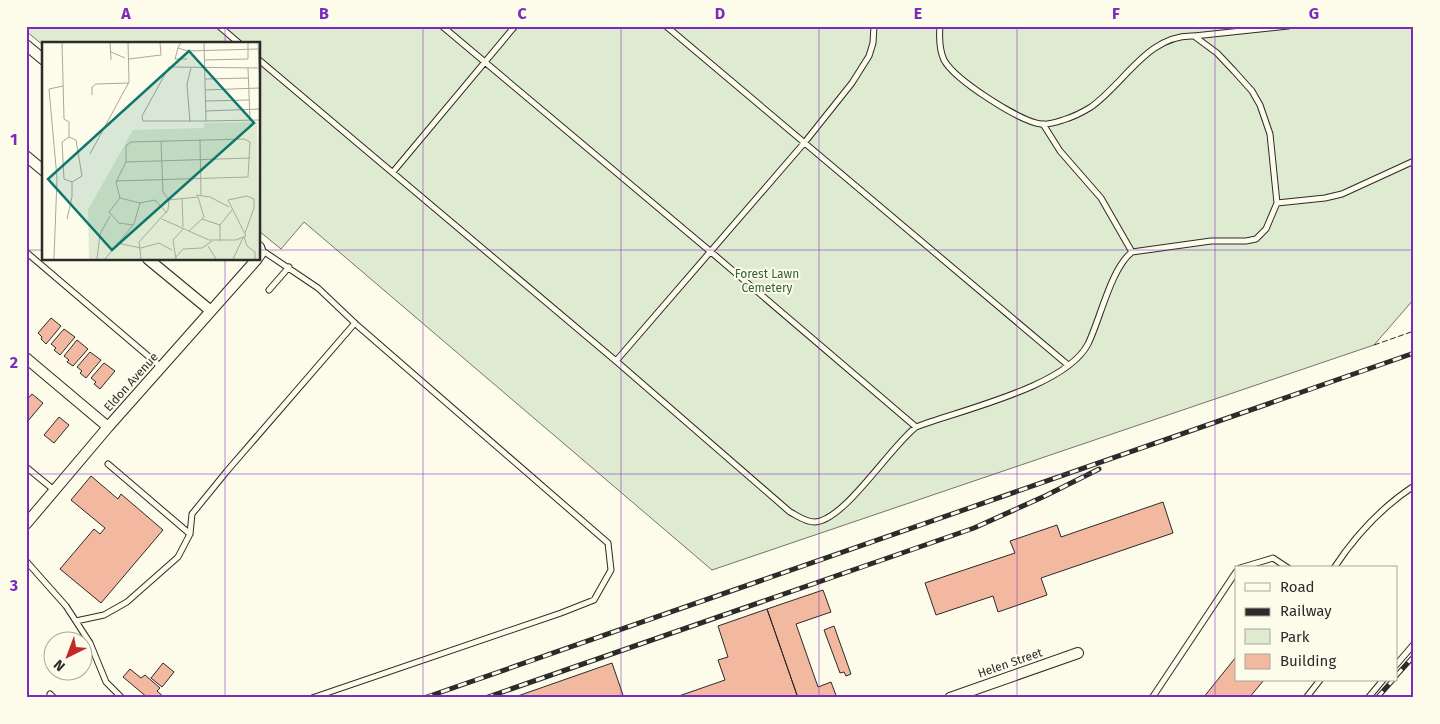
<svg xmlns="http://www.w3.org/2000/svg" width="1440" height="724" font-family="'Fira Sans',sans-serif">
	<rect width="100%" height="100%" fill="#fdfbea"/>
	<path fill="#deebd1" stroke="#74746e" d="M26,26H1414V299L1374,345L712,570L304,222L281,249L259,231V44H44V46L26,31Z"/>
	<path fill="#f2b8a0" stroke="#2b2b2b" d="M51,318L61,326L46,344L41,339L42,337L38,333Z
		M64,329L75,337L60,355L54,350L56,348L51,344Z
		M77,340L88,349L73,366L67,362L69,360L64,356Z
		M90,352L101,360L86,378L80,373L82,371L77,367Z
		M104,363L115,371L100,389L94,384L96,382L91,378Z
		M32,394L43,403L28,421L26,419V401Z
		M59,417L69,425L54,443L44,435Z
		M91,476L118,499L121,494L163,530L101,603L60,569L94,529L100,534L105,528L71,500Z
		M1163,502L1173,533L1041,578L1047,595L998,612L993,596L936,615L925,583L1015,553L1010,541L1057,525L1061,537Z
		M823,590L831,612L796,624L818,687L831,682L837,698H798L767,609Z
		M767,609L798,698H673L725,680L718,660L728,657L718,626Z
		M834,626L851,674L846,676L844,672L840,673L824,630Z
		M1236,657V680H1264L1249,698H1203Z
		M163,663L174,672L162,687L151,678Z
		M612,663L624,698H512Z
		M130,669L141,678L145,675L160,688L157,691L165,698H148L123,677Z"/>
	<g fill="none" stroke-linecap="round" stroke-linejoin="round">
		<defs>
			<path id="lane" d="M219,26L240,44
				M442,26L711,252L916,427C960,410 1066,387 1088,344C1100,320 1111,268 1132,252L1211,241H1246L1256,239L1266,229L1277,203L1270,134L1260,105L1252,91L1234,71L1217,53L1194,36
				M666,26L1068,365
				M940,26C939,38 939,49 944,60C955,80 1019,121 1041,124C1048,125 1057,122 1063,120C1073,117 1083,112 1091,107C1125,83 1148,34 1194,36L1288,26
				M259,60L616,361L790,512C798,516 805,522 815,522C845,520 889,448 916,427
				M1043,124L1060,151L1101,198L1132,252
				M393,172L515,26
				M1277,203L1325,198L1342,194L1414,161
				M260,249L318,288L358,326L608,543L611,570L594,600L561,613L312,698
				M26,252L161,367
				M269,290L289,267
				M616,361L805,142L852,83L869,56L873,43L874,26
				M108,464L190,534
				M26,467L54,490
				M26,561L66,606L90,643L106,682L122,698
				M1240,568L1273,558L1288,568
				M1334,568C1355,536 1382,507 1414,486
				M76,621L104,615L127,602L178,557L190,534L192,514L227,471L355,323
				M1396,665L1414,644
				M50,694L54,698
				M1152,698L1236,572
				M1306,698L1320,680
				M1368,698L1383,680"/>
			<path id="street" d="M26,45L44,60
				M26,156L44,171
				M259,247L261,253L259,256
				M148,259L211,311
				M26,358L108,427
				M26,524L108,427L257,259
				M950,698L1078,653"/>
		</defs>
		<use href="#lane" stroke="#2b2b2b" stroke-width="7"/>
		<use href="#street" stroke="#2b2b2b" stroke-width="12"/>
		<use href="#lane" stroke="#fdfbea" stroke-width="5"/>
		<use href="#street" stroke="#fdfbea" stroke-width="10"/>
		<defs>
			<path id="rail" d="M1396,676L1414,656
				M424,698L1414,353
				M485,698L974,528L1045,496L1099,469
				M1377,698L1393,680"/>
		</defs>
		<use href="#rail" stroke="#2b2b2b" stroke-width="5"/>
		<use href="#rail" stroke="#fdfbea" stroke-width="3" stroke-dasharray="9" stroke-linecap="butt"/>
		<path stroke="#2b2b2b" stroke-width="1" stroke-dasharray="6 2.5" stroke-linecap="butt" d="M1374,345L1414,331"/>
	</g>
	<path fill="none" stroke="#7b2cbf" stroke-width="1" stroke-opacity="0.55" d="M225,26V44M423,26V698M621,26V698M819,26V698M1017,26V698M1215,26V698M26,250H44M259,250H1414M225,259V698M26,474H1414"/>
	<g text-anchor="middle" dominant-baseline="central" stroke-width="4" stroke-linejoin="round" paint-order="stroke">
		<g font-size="12" fill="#34623c" stroke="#fdfbea">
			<text x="767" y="274">Forest Lawn<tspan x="767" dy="14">Cemetery</tspan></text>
		</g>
		<g font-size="12" fill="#2b2b2b" stroke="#fdfbea">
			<text transform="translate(131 382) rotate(-48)">Eldon Avenue</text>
			<text transform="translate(1010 663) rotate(-19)">Helen Street</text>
		</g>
	</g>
	<g transform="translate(42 42)">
		<rect width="218" height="218" fill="#fdfbea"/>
		<path d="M215,80L217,217H47L46,168L91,88L162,86V81Z" fill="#deebd1"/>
		<path fill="none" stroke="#a9a89e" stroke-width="1" d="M20,0L22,77L27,80V95L20,100L22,137L30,140L40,134L34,98L27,95M68,0L69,18M139,0L136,6L146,9L216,7M162,0L164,79L218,78M216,0L218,46M136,6L133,17H145M69,10L83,16M87,17L119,13L118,0M162,18L206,17V0M206,26L208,78M163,37L207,36M163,48L218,46M50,53V45L54,42L87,41M164,59L207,58M163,69L218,67M164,79H101L100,74L127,25L217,26M148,80L145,42L149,26M158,98L159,153M48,112L87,40L86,0M74,139L206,135L208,100L202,97L89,100L84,104V120M154,153L168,155L187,165M78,156L98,161M140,156L141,185M126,158L156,155L162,175L147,189M25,177L30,155V140M120,177L167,198H194L204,194L186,158L205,154L212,157V166L203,191M160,177L178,183M91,183L77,181L67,170L78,156L74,140L84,120L208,116M202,195L205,204L213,210V217M178,199V183L190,168M75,201L99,206L117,201L130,208M166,204L174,217M134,215L141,207L160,206L170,199M12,217L15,136L7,47L21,44M55,217L58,192L68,174M63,217L92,182L98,161L113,158L125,171M99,217L97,200L126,168L127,158L121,150L119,100M134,217L131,198L142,186M191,217L201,196"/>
		<path fill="#0f766e" fill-opacity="0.15" stroke="#0f766e" stroke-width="2.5" d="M147,9L212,81L70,208L6,137Z"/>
		<rect width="218" height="218" fill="none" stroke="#2b2b2b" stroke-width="2.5"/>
	</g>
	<rect width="1440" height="724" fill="none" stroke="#fdfbea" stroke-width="55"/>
	<rect x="1235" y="566" width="162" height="115" fill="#fdfbea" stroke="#a9a89e"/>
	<rect x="1245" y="583" width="25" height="8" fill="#fdfbea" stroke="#a9a89e"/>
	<text x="1280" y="592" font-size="15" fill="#2b2b2b">Road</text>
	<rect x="1245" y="608" width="25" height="8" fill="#2b2b2b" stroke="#a9a89e"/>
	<text x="1280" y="616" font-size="15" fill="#2b2b2b">Railway</text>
	<rect x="1245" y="629" width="25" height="15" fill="#deebd1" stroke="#a9a89e"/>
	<text x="1280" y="642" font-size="15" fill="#2b2b2b">Park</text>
	<rect x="1245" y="654" width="25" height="15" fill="#f2b8a0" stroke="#a9a89e"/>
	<text x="1280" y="666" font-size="15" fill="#2b2b2b">Building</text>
	<g transform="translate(68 656) rotate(222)"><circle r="24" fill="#fdfbea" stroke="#a9a89e"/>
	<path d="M0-4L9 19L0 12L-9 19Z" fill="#c62828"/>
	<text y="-8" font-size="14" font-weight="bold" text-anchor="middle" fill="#2b2b2b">N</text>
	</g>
	<rect x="28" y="28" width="1384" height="668" fill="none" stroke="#7b2cbf" stroke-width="2"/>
	<g font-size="16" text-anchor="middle" font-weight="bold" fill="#7b2cbf">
		<text x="126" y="19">A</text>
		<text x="324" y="19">B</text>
		<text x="522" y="19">C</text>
		<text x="720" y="19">D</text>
		<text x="918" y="19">E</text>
		<text x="1116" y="19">F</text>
		<text x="1314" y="19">G</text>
		<text x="14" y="145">1</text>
		<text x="14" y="368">2</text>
		<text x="14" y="591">3</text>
	</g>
</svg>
